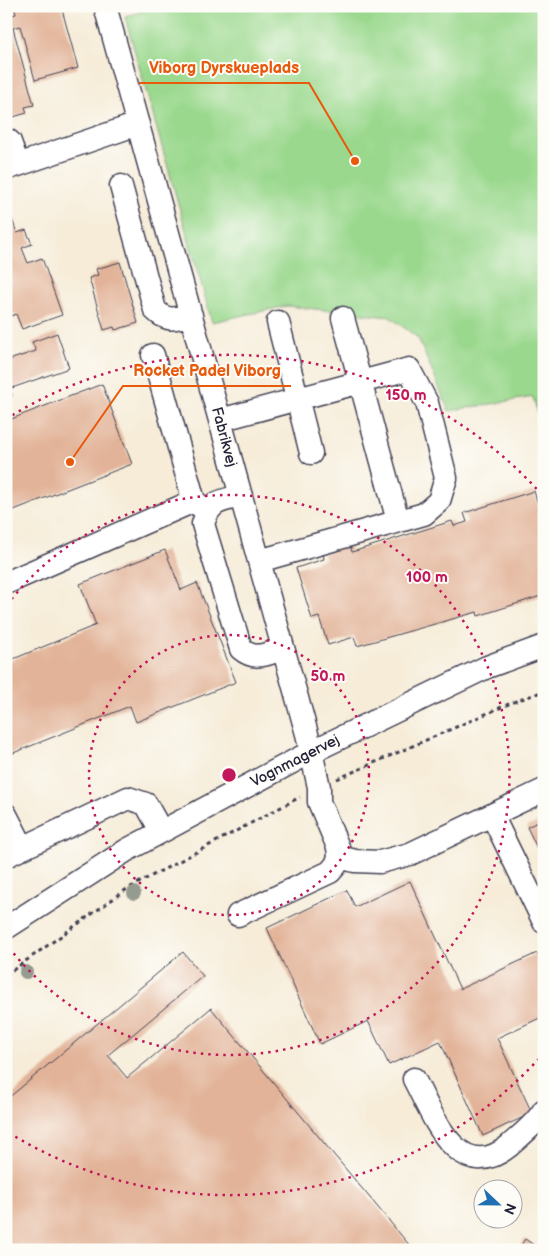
<svg xmlns="http://www.w3.org/2000/svg" width="550" height="1256" font-family="'Balsamiq Sans',sans-serif">
	<rect width="100%" height="100%" fill="#fdfcf7"/>
	<filter id="ink" filterUnits="userSpaceOnUse"><feTurbulence type="fractalNoise" baseFrequency=".02" numOctaves="2"/><feDisplacementMap in="SourceGraphic" scale="10" xChannelSelector="R" yChannelSelector="G"/><feConvolveMatrix kernelMatrix="1 2 1 2 8 2 1 2 1" color-interpolation-filters="sRGB"/></filter>
	<filter id="wash" filterUnits="userSpaceOnUse"><feTurbulence type="fractalNoise" baseFrequency=".0096" numOctaves="4" result="noise"/><feDisplacementMap in="SourceGraphic" scale="20" xChannelSelector="R" yChannelSelector="G"/><feGaussianBlur stdDeviation="1.12" result="paint"/><feColorMatrix in="noise" values="0 0 0 0 0 0 0 0 0 0 0 0 0 0 0 0 0 1.4 0 .05"/><feComposite in="paint" operator="in"/></filter>
	<g filter="url(#wash)">
		<rect width="100%" height="100%" fill="#f6ecd8"/>
		<path fill="#9ad88d" stroke="#5e7d64" d="M158,6H544V437L533,397L449,411L418,338L390,317L287,306L212,322L125,17Z"/>
		<g id="blocks">
			<path fill="#e2b398" d="M14,6H61L78,68L35,80L20,26L13,28L34,105L25,107L27,113L6,119V8L9,16L16,14Z
				M8,208L17,233L26,230L32,244L22,248L28,263L42,258L62,315L22,329L16,314L11,316L6,304Z
				M120,262L138,323L115,330L114,327L104,330L89,278L98,275L96,269Z
				M57,333L69,368L12,388L6,370V361L36,351L32,342Z
				M6,375L12,396L6,398Z
				M102,384L132,464L6,513V421Z
				M534,491L544,524V595L478,616L477,612L357,646L354,637L328,645L319,617L312,619L296,568L324,559L323,553L350,545L352,552L452,521L454,526L467,522L464,513Z
				M165,550L181,590L197,583L236,682L136,722L130,706L6,756V662L96,625L80,584Z
				M544,819V863L527,827Z
				M410,881L460,989L537,953L544,967V1016L497,1038L532,1113L483,1136L440,1041L389,1065L368,1021L320,1044L267,928L347,890L355,907Z
				M183,952L203,976L108,1055L127,1078L211,1008L411,1247L407,1250H6V1100Z
				M525,1239L541,1250H518Z"/>
		</g>
	</g>
	<g filter="url(#ink)">
		<use href="#blocks" fill-opacity="0" stroke="#424053" stroke-width="1"/>
		<g fill="none" stroke-linecap="round" stroke-linejoin="round">
			<defs>
				<path id="minor" d="M105,6L307,734L319,787V802L338,847L339,857L336,865L330,872L238,915
					M6,139L10,142L18,165
					M6,169L138,124
					M121,186L155,310C167,322 175,319 191,315
					M343,318L398,521
					M278,322L311,453
					M153,355L194,501L206,511
					M220,420L409,369L427,403L446,478L439,501L424,514L259,561
					M241,496C220,501 210,501 203,524L241,649C255,661 266,654 283,649
					M6,583L194,501
					M6,815L23,848
					M492,815L544,922
					M6,856L128,798L146,804L161,831
					M339,857L355,861L380,862L410,854L544,790
					M6,928L127,850L311,752L487,667L544,646
					M414,1079C433,1115 458,1187 509,1146C521,1135 536,1124 544,1110"/>
			</defs>
			<use href="#minor" stroke="#424053" stroke-width="25"/>
			<path stroke="#424053" stroke-width="3" stroke-dasharray="4 4" stroke-linecap="butt" d="M337,779L511,703L544,691
				M6,975L127,889L300,797"/>
			<use href="#minor" stroke="#fff" stroke-width="22"/>
		</g>
		<g fill="#959b8f">
			<circle cx="134" cy="893" r="7"/>
			<circle cx="26" cy="972" r="7"/>
		</g>
	</g>
	<g fill="none" stroke="#c2185b" stroke-width="2.5" stroke-dasharray="2.5 5">
		<circle cx="229" cy="775" r="140"/>
		<path d="M7 605A280 280 0 1 1 7 945"/>
		<path d="M544 1053A420 420 0 0 1 6 1131M6 419A420 420 0 0 1 544 497"/>
	</g>
	<g text-anchor="middle" dominant-baseline="central" stroke-width="4" stroke-linejoin="round" paint-order="stroke">
		<g font-size="15" fill="#22223b" stroke="#fdfcf7">
			<text transform="translate(224 437) rotate(75)">Fabrikvej</text>
			<text transform="translate(295 761) rotate(-27)">Vognmagervej</text>
		</g>
	</g>
	<circle cx="229" cy="775" r="8" fill="#c2185b" stroke="#fdfcf7" stroke-width="2.5"/>
	<g font-size="15" text-anchor="middle" font-weight="bold" fill="#c2185b" stroke="#fdfcf7" stroke-width="4" stroke-linejoin="round" paint-order="stroke">
		<text x="406" y="400">150 m</text>
		<text x="427" y="582">100 m</text>
		<text x="328" y="681">50 m</text>
	</g>
	<path fill="none" stroke="#e8590c" stroke-width="2" d="M355 161L309 83H139M70 462L123 386H291"/>
	<g fill="#e8590c" stroke="#fdfcf7" stroke-width="2">
		<circle cx="355" cy="161" r="5"/>
		<circle cx="70" cy="462" r="5"/>
	</g>
	<g font-size="16" text-anchor="middle" font-weight="bold" fill="#e8590c" stroke="#fdfcf7" stroke-width="4" stroke-linejoin="round" paint-order="stroke">
		<text x="224" y="73">Viborg Dyrskueplads</text>
		<text x="207" y="376">Rocket Padel Viborg</text>
	</g>
	<rect width="550" height="1256" fill="none" stroke="#fdfcf7" stroke-width="25"/>
	<g transform="translate(498 1204) rotate(112)"><circle r="24" fill="#fdfcf7" stroke="#a5a5ac"/>
	<path d="M0-4L9 19L0 12L-9 19Z" fill="#1f6fb2"/>
	<text y="-8" font-size="14" font-weight="bold" text-anchor="middle" fill="#22223b">N</text>
	</g>
</svg>
